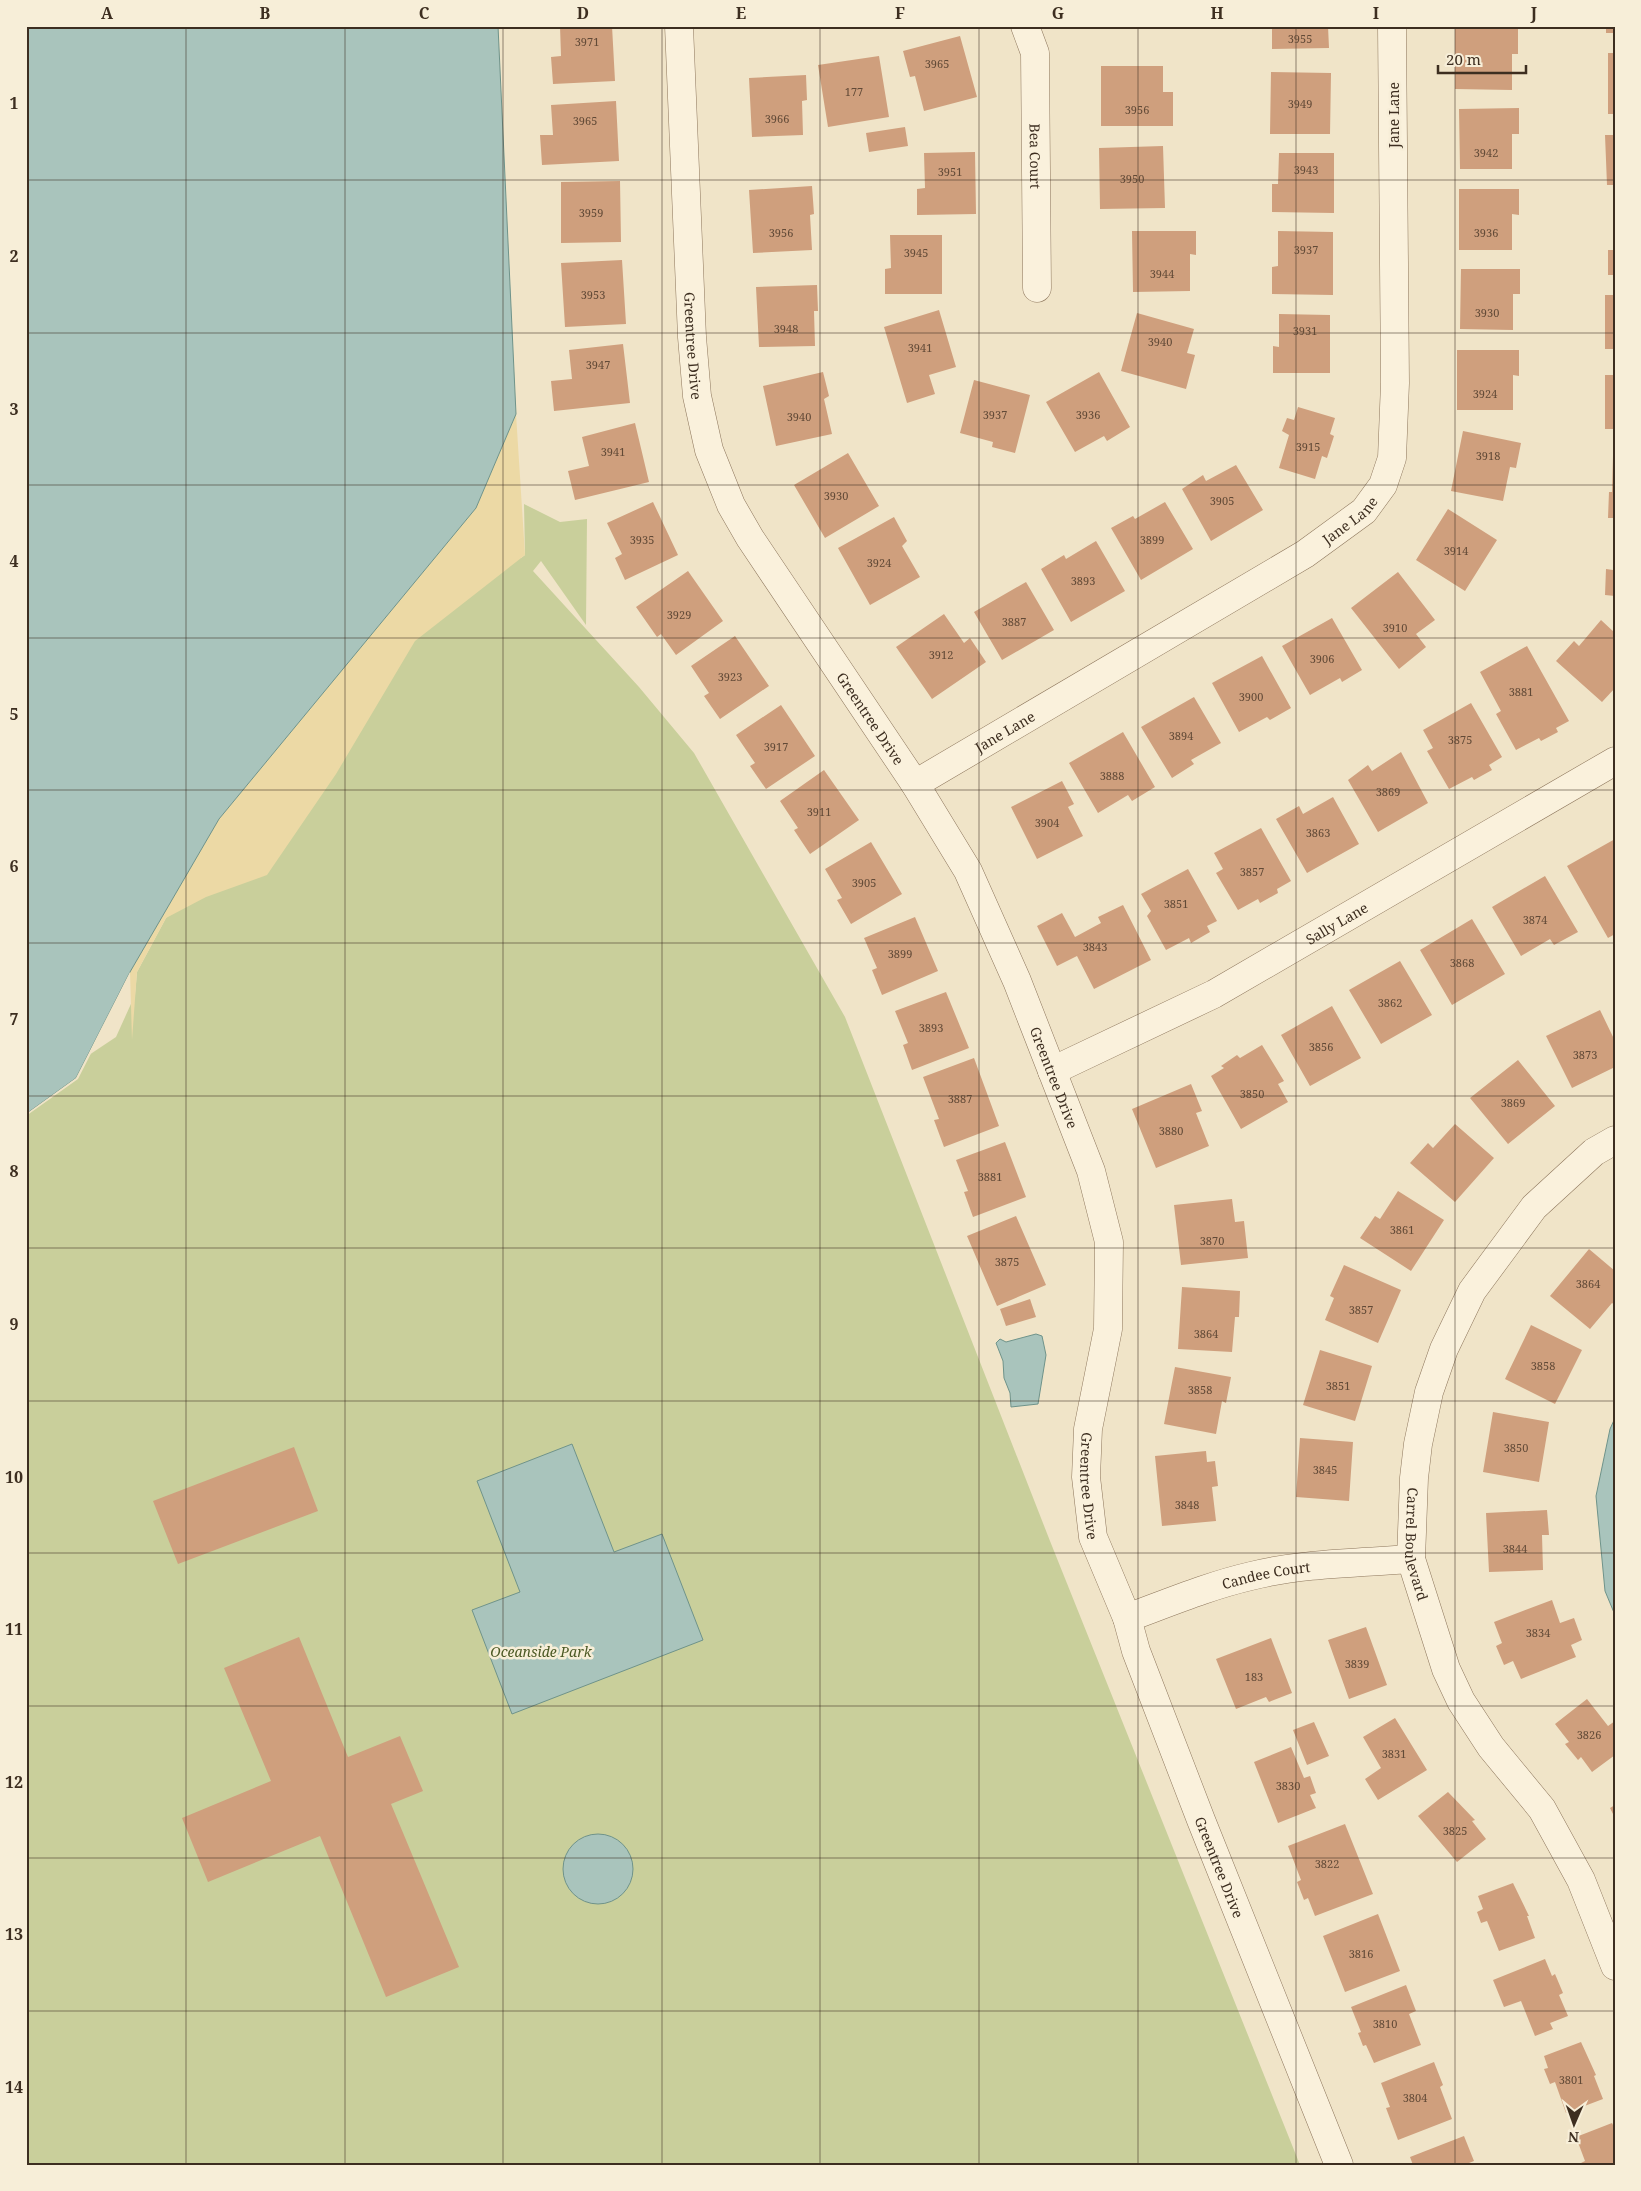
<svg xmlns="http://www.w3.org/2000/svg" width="1641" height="2191" font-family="'Noto Serif',serif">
	<rect width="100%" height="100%" fill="#f0e4c8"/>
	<path fill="#c9cf9b" d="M524,504L560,522L587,519L586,625L541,561L533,571L639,687L694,753L845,1017L1050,1541L1300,2165H26V1097L116,1037L135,995L137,972L166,918L476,508L521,558L525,555Z"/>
	<path fill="#ecd9a5" d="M516,414L525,555L415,641L336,774L267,875L206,897L166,918L137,972L132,1040L130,972L219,819L476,508Z"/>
	<path fill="#a9c4bc" stroke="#6f938a" d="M26,26H498L516,414L476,508L219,819L130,972L76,1078L26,1114Z
		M1036,1334L1042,1336L1046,1355L1038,1404L1011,1407L1010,1393L1004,1378L1003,1361L996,1343L1000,1339L1006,1342Z
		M1615,1418V1615L1605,1591L1596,1496L1610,1429Z
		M572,1444L614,1552L662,1534L703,1640L512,1714L472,1610L520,1592L477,1481Z
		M563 1869a35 35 0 1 1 70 0a35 35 0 1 1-70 0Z"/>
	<path fill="#f0e4c8" d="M130,972V977L78,1079L26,1116V1114L76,1078Z"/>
	<path fill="#cf9f7d" d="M560,26H612L615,81L553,84L551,57L561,56Z
		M1328,26L1329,48L1272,49V27Z
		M1606,26H1615V33H1606Z
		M1455,28H1518V54H1512V90L1455,89Z
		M960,36L977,97L924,111L915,76L910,77L903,51Z
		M1608,53H1615V114H1608Z
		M879,56L889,117L828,127L818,65Z
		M1101,66H1163V92H1173V126H1101Z
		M1271,72L1331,73L1330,134H1270Z
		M806,75L807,100L802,101L803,135L752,137L749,78Z
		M616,101L619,161L542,165L540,135H553L551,105Z
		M1519,108V134H1512V169H1460L1459,109Z
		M905,127L908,146L869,152L866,133Z
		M1605,135H1615V185H1607Z
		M1163,146L1165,208L1100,209L1099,148Z
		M975,152L976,214L917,215V189L925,188L924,153Z
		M1279,153H1334V213L1272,212V184H1278Z
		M620,181L621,242L561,243V182Z
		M812,186L814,214L810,215L812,250L753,253L749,190Z
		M1459,189H1519V215L1512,214V250H1459Z
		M1132,231H1196V255L1190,254V291L1133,292Z
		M1278,231L1333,232V295L1272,294V267L1278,266Z
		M890,235H942V294H885V269L891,268Z
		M1608,250H1615V275H1608Z
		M622,260L626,324L565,327L561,263Z
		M1461,269H1520V294H1513V330L1460,329Z
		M817,285L818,311H814L815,346L759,347L756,287Z
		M1605,295H1615V349H1605Z
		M939,310L956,367L929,375L935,394L907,403L884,327Z
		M1137,313L1194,329L1187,353L1195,355L1186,389L1121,371Z
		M1279,314L1330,315V373H1273V346L1279,347Z
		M623,344L630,403L554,411L551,381L572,379L569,350Z
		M1457,350H1519V376L1513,375V410H1457Z
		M823,372L829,396L824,399L832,434L776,446L763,386Z
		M1099,372L1130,427L1107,441L1104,436L1075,452L1046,402Z
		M1605,375H1615V429H1605Z
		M974,380L1030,395L1015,453L992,447L993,442L960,433Z
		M1298,407L1335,418L1330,434L1334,436L1327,458L1322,456L1315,479L1279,468L1289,435L1282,431L1287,418L1294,420Z
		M635,423L649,482L575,500L568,471L589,466L582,437Z
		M1463,431L1521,443L1516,468L1510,467L1503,501L1451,491Z
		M848,453L879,506L825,538L794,485Z
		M1613,456H1615V518H1608L1609,492H1612Z
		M1236,465L1263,510L1211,541L1182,489L1203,475L1206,481Z
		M653,502L678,555L625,580L615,558L622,554L607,523Z
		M1165,502L1193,549L1141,580L1111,528L1133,516L1135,519Z
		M1448,509L1497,540L1465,591L1416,560Z
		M894,517L907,541L902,546L920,577L870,605L838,548Z
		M1096,541L1125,591L1071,622L1041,569L1064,555L1066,559Z
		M1613,564L1615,596L1605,595L1606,569L1613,570Z
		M688,571L723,621L676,655L661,634L657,637L636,607Z
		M1398,572L1435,620L1416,634L1426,647L1399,669L1351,608Z
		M1026,582L1054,630L1002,660L974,612Z
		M944,614L964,643L970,638L986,662L932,699L896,647Z
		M1332,618L1362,670L1342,682L1340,678L1310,695L1282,646Z
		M1601,620L1615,633V688L1602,702L1556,661L1574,641L1579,646Z
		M735,636L769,686L720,719L704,696L709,693L691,666Z
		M1527,646L1569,721L1556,728L1558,732L1541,741L1539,738L1516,750L1496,714L1501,711L1480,672Z
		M1262,656L1291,708L1270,720L1267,717L1239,732L1212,683Z
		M1194,697L1221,743L1191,760L1194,764L1172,778L1141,727Z
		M1471,703L1502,757L1489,765L1492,770L1474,780L1472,777L1449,789L1427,751L1433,748L1423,730Z
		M781,705L815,756L766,789L750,766L755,763L736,735Z
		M1123,732L1155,787L1132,801L1128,795L1098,813L1069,763Z
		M1401,752L1428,803L1378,832L1348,780L1368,765L1372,771Z
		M824,770L859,820L810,854L794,830L798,828L780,801Z
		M1062,781L1074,804L1068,807L1083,836L1037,859L1011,807Z
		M1333,797L1359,844L1307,873L1276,819L1299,806L1303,814Z
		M1261,828L1291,881L1277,889L1278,893L1260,903L1258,899L1238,910L1216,873L1223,869L1214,853Z
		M1615,839V934L1608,938L1567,866Z
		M871,842L902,894L851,924L837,900L842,898L825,869Z
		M1188,869L1217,921L1207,926L1210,932L1191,943L1189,938L1166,950L1147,916L1151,911L1141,894Z
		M1545,876L1578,932L1554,945L1550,939L1521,956L1492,907Z
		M1123,905L1151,960L1094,989L1077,956L1057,966L1037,926L1062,913L1075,937L1101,923L1098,917Z
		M915,917L938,971L882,995L872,970L877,968L864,938Z
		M1472,919L1505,974L1452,1005L1420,950Z
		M1400,961L1432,1015L1381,1044L1349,990Z
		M946,992L969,1048L912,1070L903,1045L908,1043L895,1011Z
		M1332,1006L1361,1058L1310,1086L1281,1035Z
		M1600,1010L1615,1041V1067L1572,1088L1546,1036Z
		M1262,1045L1284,1081L1278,1084L1288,1102L1241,1129L1211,1076L1224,1068L1221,1066L1237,1055L1240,1058Z
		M974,1058L999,1126L944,1147L934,1120L939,1119L923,1077Z
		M1518,1060L1555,1106L1508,1144L1470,1098Z
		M1191,1084L1202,1111L1196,1113L1209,1146L1156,1168L1132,1109Z
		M1455,1124L1494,1158L1455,1202L1410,1163L1428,1143L1433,1148Z
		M1005,1142L1026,1197L973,1217L964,1192L968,1191L956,1160Z
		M1398,1191L1444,1220L1411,1271L1360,1238L1375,1216L1380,1219Z
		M1232,1199L1235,1222L1244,1221L1248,1258L1181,1265L1174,1205Z
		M1016,1216L1046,1285L997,1306L967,1236Z
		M1589,1249L1615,1271V1305L1612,1303L1590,1329L1550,1296Z
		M1344,1265L1401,1290L1378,1343L1325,1320L1334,1298L1330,1296Z
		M1182,1287L1240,1291L1239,1317H1235L1232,1352L1178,1349Z
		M1030,1299L1036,1317L1006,1326L1000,1309Z
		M1531,1325L1582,1350L1555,1404L1505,1379Z
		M1320,1350L1372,1366L1355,1421L1303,1405Z
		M1175,1367L1231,1377L1226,1403L1222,1401L1216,1434L1164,1424Z
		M1493,1412L1549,1422L1539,1482L1483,1472Z
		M1300,1438L1353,1442L1349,1501L1296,1497Z
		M294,1447L318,1511L178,1564L153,1501Z
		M1206,1451L1207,1462L1215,1461L1218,1486L1212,1487L1216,1521L1162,1526L1155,1456Z
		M1547,1510L1549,1535H1542L1543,1570L1489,1572L1486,1513Z
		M1552,1600L1560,1623L1574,1618L1582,1640L1571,1645L1576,1657L1521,1679L1513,1661L1504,1665L1496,1646L1502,1643L1494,1622Z
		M1366,1627L1387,1685L1349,1699L1328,1640Z
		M299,1637L348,1757L400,1736L423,1791L391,1804L459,1967L386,1997L320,1836L208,1882L182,1818L271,1781L224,1668Z
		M1271,1638L1292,1693L1269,1702L1266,1697L1236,1709L1216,1659Z
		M1587,1699L1608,1726L1615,1721V1755L1592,1772L1581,1757L1578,1760L1565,1744L1569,1742L1555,1724Z
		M1395,1718L1427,1770L1378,1800L1365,1779L1381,1768L1363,1737Z
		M1314,1722L1329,1756L1307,1765L1293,1730Z
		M1291,1747L1304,1778L1310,1776L1316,1793L1310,1795L1316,1808L1278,1823L1254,1762Z
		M1448,1792L1475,1820L1472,1821L1486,1839L1457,1862L1418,1816Z
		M1615,1805V1818L1610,1808Z
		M1345,1824L1373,1894L1315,1916L1308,1898L1304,1900L1297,1882L1301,1880L1288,1846Z
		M1513,1883L1529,1916H1527L1535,1938L1499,1951L1487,1921L1481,1923L1477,1912L1483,1909L1478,1896Z
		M1378,1914L1400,1971L1345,1992L1323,1936Z
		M1545,1959L1552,1976L1555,1974L1563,1993L1559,1995L1568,2016L1550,2023L1553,2029L1535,2036L1521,2001L1504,2007L1493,1980Z
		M1406,1985L1416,2011L1409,2014L1421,2045L1374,2063L1366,2045L1363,2046L1358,2033L1361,2032L1351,2007Z
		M1581,2042L1596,2075L1594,2076L1603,2099L1566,2113L1555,2082L1550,2084L1544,2069L1548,2068L1544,2056Z
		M1434,2062L1443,2085L1440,2087L1452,2119L1398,2140L1386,2108L1390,2107L1381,2083Z
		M1612,2123L1615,2129V2165H1577L1585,2161L1576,2137Z
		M1464,2136L1474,2161L1469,2163L1470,2165H1413L1410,2157Z"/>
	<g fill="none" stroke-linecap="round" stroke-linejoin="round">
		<defs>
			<g id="minor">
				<path id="s1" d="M679,26L692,337L697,396L709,450L731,505L750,538L915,784L968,871L1017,981L1091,1171L1109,1242L1108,1329L1088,1429L1086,1477L1093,1537L1127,1618L1136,1651L1201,1820L1339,2165"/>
				<path id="s2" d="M1025,26L1035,53L1037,288"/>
				<path id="s3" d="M915,784L1305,554L1364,511L1383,485L1392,458L1395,383L1392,26"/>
				<path id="s4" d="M1052,1071L1214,994L1615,761"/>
				<path id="s5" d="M1615,1140L1594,1152L1534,1207L1472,1291L1444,1349L1429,1392L1418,1444L1414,1478L1411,1559L1446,1669L1461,1701L1491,1747L1542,1809L1581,1880L1615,1966"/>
				<path id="s6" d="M1127,1618C1168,1603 1208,1586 1251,1576C1303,1563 1358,1563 1411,1559"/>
			</g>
		</defs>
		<use href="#minor" stroke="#8d765c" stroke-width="29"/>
		<use href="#minor" stroke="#faf1dc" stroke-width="28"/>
	</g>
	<path fill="none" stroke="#3d2e20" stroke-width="1" stroke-opacity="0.55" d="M186,26V2165M345,26V2165M503,26V2165M662,26V2165M820,26V2165M979,26V2165M1138,26V2165M1296,26V2165M1455,26V2165M26,180H1615M26,333H1615M26,485H1615M26,638H1615M26,790H1615M26,943H1615M26,1096H1615M26,1248H1615M26,1401H1615M26,1553H1615M26,1706H1615M26,1858H1615M26,2011H1615"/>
	<g text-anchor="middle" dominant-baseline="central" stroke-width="5" stroke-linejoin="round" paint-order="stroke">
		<g font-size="11" fill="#624a37">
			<text x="1300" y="38">3955</text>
			<text x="587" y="41">3971</text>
			<text x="937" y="63">3965</text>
			<text x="854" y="91">177</text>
			<text x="1300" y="103">3949</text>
			<text x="1137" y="109">3956</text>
			<text x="777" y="118">3966</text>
			<text x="585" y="120">3965</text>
			<text x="1486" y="152">3942</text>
			<text x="1306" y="169">3943</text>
			<text x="950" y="171">3951</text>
			<text x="1132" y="178">3950</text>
			<text x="591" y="212">3959</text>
			<text x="781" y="232">3956</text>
			<text x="1486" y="232">3936</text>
			<text x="1306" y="249">3937</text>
			<text x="916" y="252">3945</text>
			<text x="1162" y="273">3944</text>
			<text x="593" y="294">3953</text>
			<text x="1487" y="312">3930</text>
			<text x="786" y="328">3948</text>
			<text x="1305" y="330">3931</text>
			<text x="1160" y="341">3940</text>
			<text x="920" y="347">3941</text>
			<text x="598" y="364">3947</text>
			<text x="1485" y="393">3924</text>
			<text x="995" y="414">3937</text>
			<text x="1088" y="414">3936</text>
			<text x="799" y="416">3940</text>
			<text x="1308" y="446">3915</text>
			<text x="613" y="451">3941</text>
			<text x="1488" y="455">3918</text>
			<text x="836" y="495">3930</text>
			<text x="1222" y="500">3905</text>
			<text x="642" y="539">3935</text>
			<text x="1152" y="539">3899</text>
			<text x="1456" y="550">3914</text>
			<text x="879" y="562">3924</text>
			<text x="1083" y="580">3893</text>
			<text x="679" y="614">3929</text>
			<text x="1014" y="621">3887</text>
			<text x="1395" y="627">3910</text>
			<text x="941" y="654">3912</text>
			<text x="1322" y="658">3906</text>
			<text x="730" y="676">3923</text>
			<text x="1521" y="691">3881</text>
			<text x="1251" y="696">3900</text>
			<text x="1181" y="735">3894</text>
			<text x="1460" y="739">3875</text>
			<text x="776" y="746">3917</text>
			<text x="1112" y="775">3888</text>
			<text x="1388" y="791">3869</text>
			<text x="819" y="811">3911</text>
			<text x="1047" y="822">3904</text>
			<text x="1318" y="832">3863</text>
			<text x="1252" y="871">3857</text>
			<text x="864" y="882">3905</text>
			<text x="1176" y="903">3851</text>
			<text x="1535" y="919">3874</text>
			<text x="1095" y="946">3843</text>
			<text x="900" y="953">3899</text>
			<text x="1462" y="962">3868</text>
			<text x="1390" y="1002">3862</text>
			<text x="931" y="1027">3893</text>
			<text x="1321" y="1046">3856</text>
			<text x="1585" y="1054">3873</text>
			<text x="1252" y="1093">3850</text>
			<text x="960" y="1098">3887</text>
			<text x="1513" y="1102">3869</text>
			<text x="1171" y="1130">3880</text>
			<text x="990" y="1176">3881</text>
			<text x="1402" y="1229">3861</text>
			<text x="1212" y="1240">3870</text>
			<text x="1007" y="1261">3875</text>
			<text x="1588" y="1283">3864</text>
			<text x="1361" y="1309">3857</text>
			<text x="1206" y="1333">3864</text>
			<text x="1543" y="1365">3858</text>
			<text x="1338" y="1385">3851</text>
			<text x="1200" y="1389">3858</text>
			<text x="1516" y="1447">3850</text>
			<text x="1325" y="1469">3845</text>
			<text x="1187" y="1504">3848</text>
			<text x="1515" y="1548">3844</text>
			<text x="1538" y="1632">3834</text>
			<text x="1357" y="1663">3839</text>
			<text x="1254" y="1676">183</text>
			<text x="1589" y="1734">3826</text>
			<text x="1394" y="1753">3831</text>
			<text x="1288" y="1785">3830</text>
			<text x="1455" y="1830">3825</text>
			<text x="1327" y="1863">3822</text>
			<text x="1361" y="1953">3816</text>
			<text x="1385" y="2023">3810</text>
			<text x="1571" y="2079">3801</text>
			<text x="1415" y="2097">3804</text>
		</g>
		<g font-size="14" fill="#3d2e20" stroke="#f7eed8">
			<text transform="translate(1393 115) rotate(-90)">Jane Lane</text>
			<text stroke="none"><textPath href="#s2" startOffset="132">Bea Court</textPath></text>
			<text stroke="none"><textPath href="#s1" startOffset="320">Greentree Drive</textPath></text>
			<text stroke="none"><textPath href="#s3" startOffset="509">Jane Lane</textPath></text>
			<text stroke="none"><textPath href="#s1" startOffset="740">Greentree Drive</textPath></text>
			<text stroke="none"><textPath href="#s3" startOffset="104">Jane Lane</textPath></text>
			<text stroke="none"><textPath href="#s4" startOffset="321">Sally Lane</textPath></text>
			<text stroke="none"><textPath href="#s1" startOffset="1145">Greentree Drive</textPath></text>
			<text stroke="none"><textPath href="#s1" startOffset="1565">Greentree Drive</textPath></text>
			<text stroke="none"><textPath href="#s5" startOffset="474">Carrel Boulevard</textPath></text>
			<text stroke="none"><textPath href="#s6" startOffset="146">Candee Court</textPath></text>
			<text stroke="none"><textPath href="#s1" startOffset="1970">Greentree Drive</textPath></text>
		</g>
		<g font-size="14" font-style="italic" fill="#4d5a26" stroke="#f7eed8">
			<text x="541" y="1651">Oceanside Park</text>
		</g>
	</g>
	<rect width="1641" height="2191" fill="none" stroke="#f7eed8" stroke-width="55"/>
	<g transform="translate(1574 2124) rotate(182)" stroke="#f7eed8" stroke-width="4" paint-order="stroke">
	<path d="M0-4L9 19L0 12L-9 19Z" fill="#3d2e20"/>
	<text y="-8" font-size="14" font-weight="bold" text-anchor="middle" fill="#3d2e20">N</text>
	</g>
	<path d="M1438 65v8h88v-8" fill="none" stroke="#3d2e20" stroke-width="2.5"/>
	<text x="1446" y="65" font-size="15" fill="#3d2e20" stroke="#f7eed8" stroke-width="4" paint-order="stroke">20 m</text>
	<rect x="28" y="28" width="1586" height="2136" fill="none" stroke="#3d2e20" stroke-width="2"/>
	<g font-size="16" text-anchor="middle" font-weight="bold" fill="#3d2e20">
		<text x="107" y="19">A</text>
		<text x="265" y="19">B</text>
		<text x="424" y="19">C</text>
		<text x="583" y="19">D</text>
		<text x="741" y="19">E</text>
		<text x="900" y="19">F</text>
		<text x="1058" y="19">G</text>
		<text x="1217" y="19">H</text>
		<text x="1376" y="19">I</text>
		<text x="1534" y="19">J</text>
		<text x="14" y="109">1</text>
		<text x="14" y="262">2</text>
		<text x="14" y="415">3</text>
		<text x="14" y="567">4</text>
		<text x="14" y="720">5</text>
		<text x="14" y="872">6</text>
		<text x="14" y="1025">7</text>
		<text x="14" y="1177">8</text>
		<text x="14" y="1330">9</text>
		<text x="14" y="1483">10</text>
		<text x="14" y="1635">11</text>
		<text x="14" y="1788">12</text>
		<text x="14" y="1940">13</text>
		<text x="14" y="2093">14</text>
	</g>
</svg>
